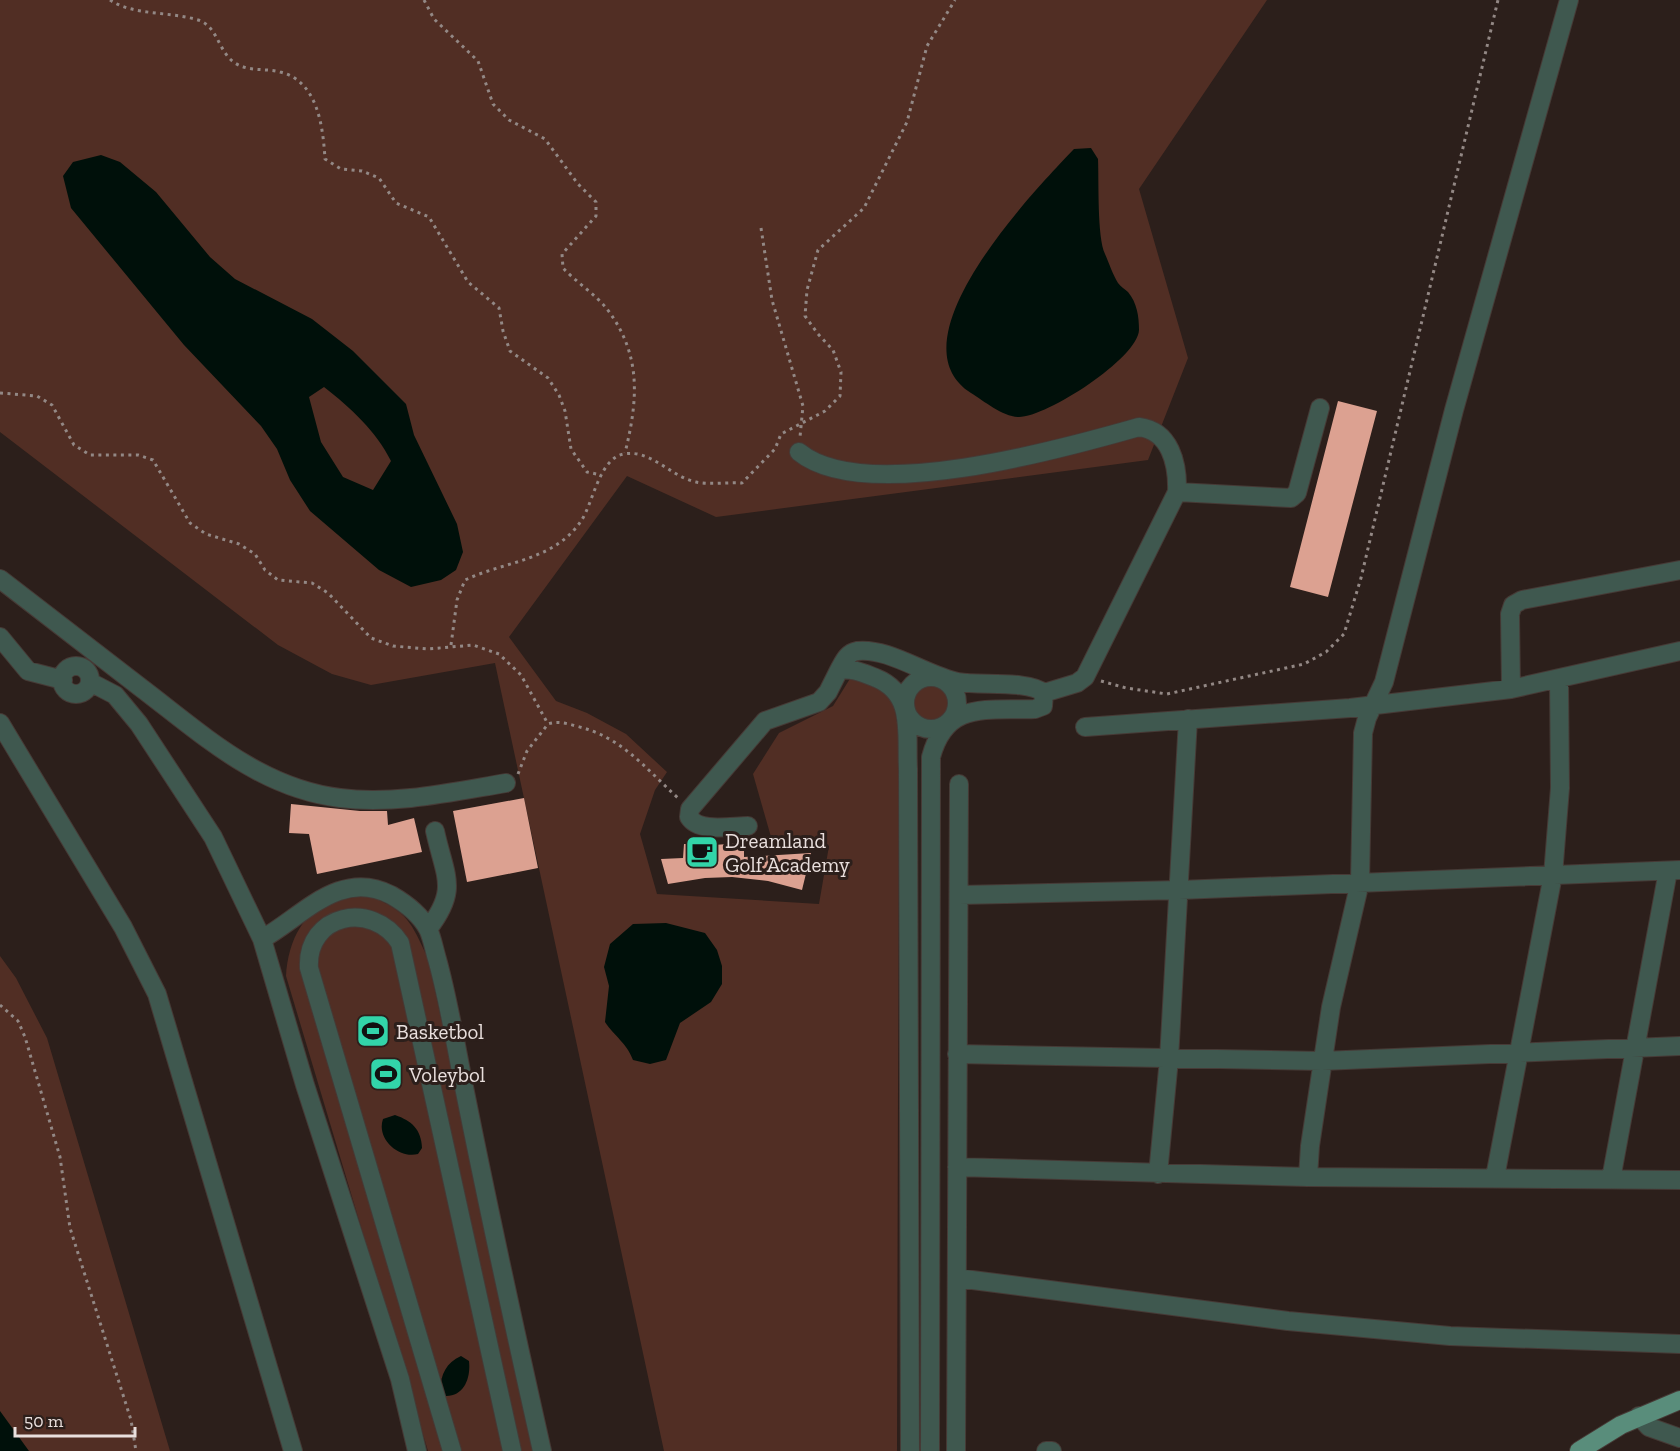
<svg xmlns="http://www.w3.org/2000/svg" width="1680" height="1451" font-family="'Zilla Slab',serif">
	<rect width="100%" height="100%" fill="#2c1f1b"/>
	<path fill="#512e24" d="M0,0H1267L1139,189L1188,358L1148,460L716,517L627,476L509,637L556,701L587,713L626,734L667,772L655,790L640,834L657,894L819,904L829,846L771,837L753,774L779,733L833,706L851,677L892,693L899,734L897,1451H664L495,663L371,685L332,674L278,645L0,432Z
		M913 703a18 18 0 1 1 36 0a18 18 0 1 1-36 0Z
		M370,896C409,913 410,921 428,958L534,1451H428L286,976C288,941 304,906 342,898C350,896 361,897 370,896Z
		M0,956L16,978L47,1038L170,1451H0Z"/>
	<path fill="#00100a" fill-rule="evenodd" d="M1091,148L1098,159C1099,181 1097,237 1105,254C1109,263 1113,275 1118,283C1121,287 1125,289 1128,292C1137,303 1139,316 1139,330C1138,358 1047,417 1019,417C1003,417 984,401 971,393C889,341 1035,190 1074,149Z
		M101,155L120,162L156,192L210,257L235,279L312,319L353,351L406,404L414,435L457,524L463,552L456,570L441,580L411,587L379,570L310,511L290,480L277,449L261,426L184,345L71,208L63,176L73,162ZM324,387C351,408 376,431 391,461L373,490L343,477L321,442L309,397Z
		M666,923L705,933L717,950L722,966V984L711,1002L680,1023L666,1060L650,1064L633,1060C626,1042 615,1037 605,1022L609,986L604,967L610,944L633,924Z
		M395,1115C412,1121 421,1129 422,1148L418,1154C399,1159 376,1139 383,1119Z
		M461,1356L469,1361C471,1378 464,1397 445,1396L440,1390C441,1374 446,1363 461,1356Z
		M0,1411L29,1451H0Z"/>
	<path fill="#dca191" d="M1338,401L1377,411L1328,597L1290,587Z
		M524,798L538,868L467,882L453,811Z
		M291,804L360,811H387L388,825L414,818L422,852L317,874L309,834L289,833Z
		M693,837L713,839V845L744,843V857L811,853L802,890L768,881L732,877L705,878L668,884L661,859L683,858L684,844H693Z"/>
	<g fill="none" stroke-linecap="round" stroke-linejoin="round">
		<defs>
			<path id="minor" d="M799,452C864,505 1062,449 1139,427C1170,431 1178,463 1177,492L1085,677L1077,683L1044,693
				M1177,492L1291,498L1297,493L1320,408
				M0,579C47,615 94,651 140,687C202,734 259,788 340,798C395,805 452,792 506,783
				M0,637L28,671L63,680
				M62 680a14 14 0 1 1 28 0a14 14 0 1 1-28 0Z
				M905 703a26 26 0 1 1 52 0a26 26 0 1 1-52 0Z
				M90,682L115,695L139,724L213,837L262,939L305,1085L400,1379L417,1451
				M1511,689L1510,614L1513,605L1522,600L1680,570
				M0,723L123,927L157,994L293,1451
				M1085,727L1350,708L1511,689L1680,651
				M748,826C731,826 699,833 689,817L690,809L765,721L819,702L828,692L839,670
				M959,895L1180,890L1680,870
				M428,929C459,889 445,877 435,831
				M262,939C302,917 340,868 391,895C405,903 420,914 428,929C432,937 434,949 437,959C449,1002 456,1047 465,1092C489,1212 515,1331 542,1451
				M957,1054L1322,1061L1680,1046
				M957,1167L1308,1177L1680,1180
				M1158,1174L1169,1059L1188,719
				M1308,1177L1310,1146L1331,1007L1360,882L1363,733L1367,718L1384,682L1454,410L1569,0
				M1495,1177L1553,875L1560,788L1559,679
				M1611,1179L1668,871
				M957,1278L1288,1321L1450,1336L1680,1344
				M1639,1416L1649,1427L1680,1438
				M452,1451L309,968C306,914 372,900 400,943L512,1451
				M910,1451L908,769C906,733 915,694 876,678C863,673 853,668 839,670C844,661 847,653 857,651C888,647 927,676 958,682C980,686 1029,680 1044,693L1043,706L1035,709C987,711 946,700 931,757L930,1451
				M956,1451L959,784
				M1046,1451H1052"/>
			<path id="major" d="M1579,1451L1621,1425L1680,1400"/>
		</defs>
		<use href="#minor" stroke="#463a36" stroke-width="20"/>
		<use href="#major" stroke="#463a36" stroke-width="20"/>
		<path stroke="#938885" stroke-width="3" stroke-dasharray="3 4.5" stroke-linecap="butt" d="M110,0C134,16 169,11 198,20C218,26 218,52 235,63C249,72 265,68 280,72C318,81 323,127 325,159L341,169L362,171L379,178L396,203L429,217L468,282L499,308L503,331L510,351L548,378L559,395L565,411L571,449L587,472L601,475
			M424,0L434,19L478,61L493,104L509,120L545,139L578,184L596,202V216L562,254L563,268C576,282 595,294 607,309C642,355 638,400 625,453
			M761,228L772,300L803,406L800,437
			M0,393L37,396L52,405L74,445L90,455H138L153,460L190,523L206,534L239,544L255,554L265,570L278,580L312,583L328,593L371,638L393,646L428,649L473,645L499,654L521,675L548,724
			M451,645L457,600L465,580C505,561 554,561 581,521C593,504 599,458 624,454C651,449 671,477 696,482C710,485 727,482 742,483L775,449L781,434L825,411L840,396L841,372L833,350L818,334L805,316L807,290L818,250L864,208L907,122L927,46L955,0
			M1101,681L1126,688L1167,694L1304,664L1326,652L1344,634L1361,578L1498,0
			M518,774L527,751L548,724C557,721 566,723 576,726C622,737 644,767 678,798
			M0,1005L18,1021L25,1037L60,1157L70,1228L131,1420L136,1451"/>
		<use href="#minor" stroke="#3f584f" stroke-width="18"/>
		<use href="#major" stroke="#598d7b" stroke-width="18"/>
	</g>
	<defs>
		<symbol id="cafe-square" viewBox="-11 -11 22 22"><rect x="-9" y="-9" width="18" height="18" rx="4" fill="#32d4a9" stroke="#2c1f1b"/><path d="M-5.5-4.5H6V0H3Q3 3.5 0 3.5H-2.5Q-5.5 3.5-5.5 0ZM3-3.2v2h1.7v-2ZM-6 4.5H4V6H-6Z" fill="#111"/></symbol>
		<symbol id="stadium-square" viewBox="-11 -11 22 22"><rect x="-9" y="-9" width="18" height="18" rx="4" fill="#32d4a9" stroke="#2c1f1b"/><path d="M0-5a6.5 5 0 1 0 0 10a6.5 5 0 1 0 0-10ZM-3.5-1.8h7v3.6h-7Z" fill="#111"/></symbol>
	</defs>
	<g fill-rule="evenodd">
		<use href="#cafe-square" x="683" y="833" width="38" height="38"/>
		<use href="#stadium-square" x="354" y="1012" width="38" height="38"/>
		<use href="#stadium-square" x="367" y="1055" width="38" height="38"/>
	</g>
	<g text-anchor="middle" dominant-baseline="central" stroke-width="6" stroke-linejoin="round" paint-order="stroke">
		<g font-size="21" fill="#e9dfdd" stroke="#2c1f1b" text-anchor="start">
			<text x="725" y="840">Dreamland<tspan x="725" dy="24">Golf Academy</tspan></text>
			<text x="396" y="1031">Basketbol</text>
			<text x="409" y="1074">Voleybol</text>
		</g>
	</g>
	<path d="M15 1427v9h120v-9" fill="none" stroke="#e9dfdd" stroke-width="3"/>
	<text x="24" y="1427" font-size="18" fill="#e9dfdd" stroke="#2c1f1b" stroke-width="4.5" paint-order="stroke">50 m</text>
</svg>
